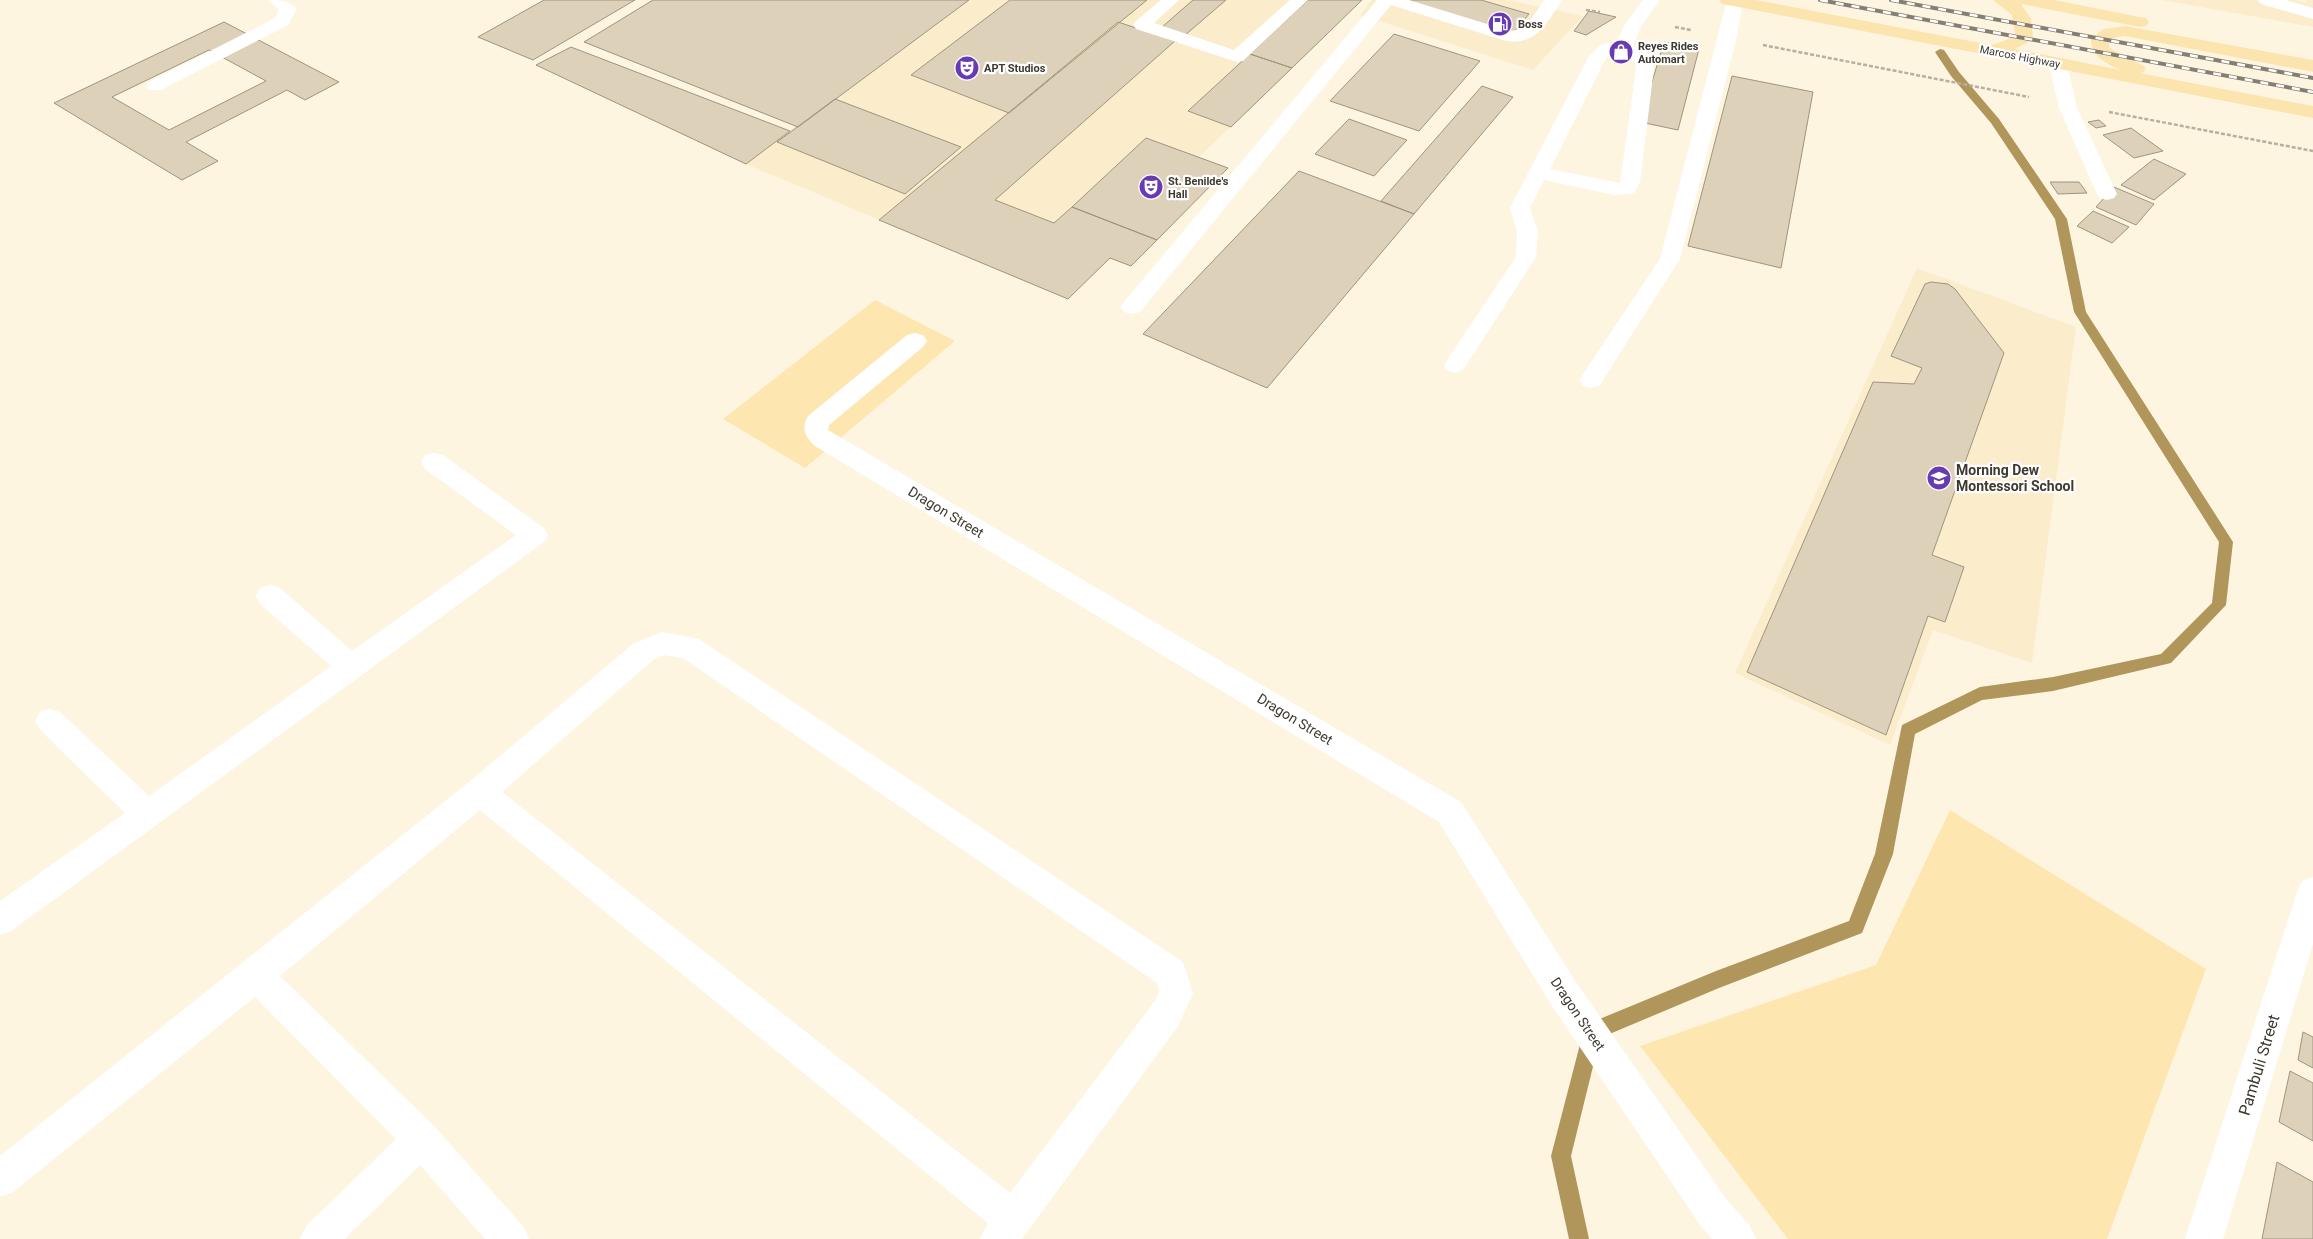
<svg xmlns="http://www.w3.org/2000/svg" width="2313" height="1239" font-family="Roboto,sans-serif">
	<rect width="100%" height="100%" fill="#fef5e1"/>
	<path fill="#fbeccc" d="M957,0H1362L1199,157L1228,168L1131,266L1110,258L1068,299L746,164Z
		M1372,0H1508L1583,16L1533,70L1360,15Z
		M2162,0H2294L2305,3L2307,0H2313V27Z
		M1917,268L2076,327L2032,663L1933,630L1890,745L1735,673Z"/>
	<path fill="#fee6b1" d="M875,300L955,341L805,468L723,419Z
		M1950,810L2206,969L2107,1239H1788L1640,1046L1876,965Z"/>
	<g fill="none" stroke-linecap="round" stroke-linejoin="round">
		<path fill="#b1965b" fill-rule="evenodd" d="M1940,49L1944,50L1959,72L1999,119L2067,219L2086,312L2233,542L2226,605L2171,663L2053,691L1982,700L1915,734L1893,854L1862,933L1719,988L1600,1038L1571,1156L1589,1239H1569L1551,1156L1585,1025L1716,971L1849,921L1875,854L1902,725L1980,687L2053,677L2161,654L2212,603L2219,542L2074,312L2055,219L1991,123L1951,76L1935,52Z"/>
	</g>
	<path fill="#ddd1b9" stroke="#9f947d" fill-rule="evenodd" d="M544,0H635L533,60L478,37Z
		M653,0H969L798,127L584,42Z
		M1010,0H1147L1009,113L911,75Z
		M1193,0H1226L1177,42L1154,34Z
		M1308,0H1362L1292,68L1250,54Z
		M1402,0H1481L1529,14L1512,34Z
		M1589,11L1616,17L1586,35L1574,31Z
		M224,22L339,82L305,100L287,90L186,142L218,161L182,180L54,103ZM209,50L266,81L169,130L112,97Z
		M1118,22L1175,41L995,200L1054,223L1072,207L1157,240L1131,266L1110,258L1068,299L879,220Z
		M1394,34L1480,61L1419,131L1330,101Z
		M1664,42L1699,49L1678,130L1640,122Z
		M571,47L790,131L746,164L536,65Z
		M1250,54L1292,68L1231,127L1188,111Z
		M1732,76L1813,92L1781,268L1688,246Z
		M1482,86L1513,97L1414,214L1381,201Z
		M835,99L961,147L905,194L777,142Z
		M1349,119L1407,140L1374,176L1315,154Z
		M2099,120L2106,126L2096,128L2088,122Z
		M2131,128L2163,151L2134,158L2103,135Z
		M1146,138L1228,168L1157,240L1072,207Z
		M2154,159L2186,174L2154,200L2121,185Z
		M1299,171L1414,214L1267,388L1143,334Z
		M2050,182H2079L2087,193L2058,194Z
		M2114,187L2154,204L2136,225L2096,207Z
		M2093,211L2129,227L2112,243L2077,226Z
		M1931,282L1948,284L1955,289L2004,353L1932,555L1964,567L1945,622L1928,616L1886,735L1747,672L1873,382L1914,384L1922,368L1891,356L1925,284Z
		M2303,1032L2313,1037V1068L2298,1060Z
		M2290,1071L2313,1083V1141L2279,1122Z
		M2277,1162L2313,1182V1239H2262Z"/>
	<g fill="none" stroke-linecap="round" stroke-linejoin="round">
		<path stroke="#b7af9f" stroke-width="2.5" stroke-dasharray="4 2" stroke-linecap="butt" d="M1586,10L1600,12
			M1675,27L1691,30
			M1763,45L2029,97
			M2109,112L2313,151"/>
		<path fill="#fff" fill-rule="evenodd" d="M268,0C280,0 289,0 297,9L288,25L161,90H149L146,86L149,82L275,18L279,10Z
			M1161,0H1179L1154,23L1234,50L1290,0H1308L1243,61L1237,62L1136,29L1133,25L1136,21Z
			M1377,0H1409L1510,31L1523,29L1545,0H1562C1547,23 1535,48 1503,40L1391,5L1140,312L1132,314L1124,312L1121,307L1124,302Z
			M1643,0H1660L1641,26L1633,46L1649,55L1654,68L1640,182L1634,193L1615,195L1544,180L1530,208L1538,232L1536,257L1463,370L1455,373L1447,370L1444,365L1447,360L1516,257L1517,232L1510,208L1589,56L1602,44L1617,42L1624,26ZM1614,52L1635,61L1636,68L1620,183L1550,169L1606,58Z
			M1727,0L1743,1L1736,40L1680,259L1599,386L1591,388L1583,386L1580,380L1583,374L1660,259Z
			M2058,59L2064,60L2067,64L2077,108L2117,194L2114,198L2107,200L2100,198L2097,194L2059,108L2049,64L2052,60Z"/>
		<path fill="#fff" fill-rule="evenodd" d="M2258,0H2286L2313,8V19L2261,4Z
			M915,333L923,335L927,341L923,347L829,425L828,430L1461,802L1576,982L1727,1200L1750,1226L1756,1239H1712L1701,1226L1552,1006L1439,822L815,446C805,436 801,429 808,416L907,335Z
			M434,453L443,455L544,528L548,535L544,542L11,931L0,935V901L125,813L40,730L35,721L40,712L50,709L60,712L149,796L331,666L260,604L256,596L260,588L270,585L280,588L352,651L516,535L425,469L421,462L425,455Z
			M662,632L699,639L1183,962L1193,993L1178,1026L1022,1239H980L988,1223L480,810L280,976L434,1126L523,1226L529,1239H485L420,1165L345,1239H300L306,1226L396,1139L255,997L13,1192L0,1197V1156L469,782L633,644ZM664,655L683,658L1157,983L1159,992L1154,1002L1010,1193L502,792L653,660Z
			M2313,877V944L2223,1239H2185L2297,892L2302,881Z"/>
		<path fill="#fce4ae" fill-rule="evenodd" d="M1719,0H1756L1991,45L2004,41L2015,35L2012,15L1993,0H2015L2019,2L2017,0H2054L2140,17L2146,18L2149,22L2146,26L2140,27L2021,4L2031,19L2033,37L2030,41L2015,49L2121,70C2106,64 2091,56 2091,39L2103,29L2125,26L2313,60V72L2125,36L2114,38L2109,41V47C2118,55 2143,64 2146,68L2144,72L2139,73L2313,106V118L1728,5L1722,4Z"/>
		<defs>
			<path id="rail" d="M1820,0L2313,92
				M1891,0L2313,78"/>
		</defs>
		<use href="#rail" stroke="#857f71" stroke-width="4"/>
		<use href="#rail" stroke="#fff" stroke-width="2.5" stroke-dasharray="8" stroke-linecap="butt"/>
	</g>
	<defs>
		<symbol id="fuel-disc" viewBox="-11 -11 22 22"><circle r="9.5" fill="#683bb2" stroke="#fff"/><path d="M-5.5-6h7V0h2V4h1.3V-2.5L3-4.5l.8-.8L6-3V5H2.5V1h-1V6h-7ZM-4.2-4.7v3.2H.2V-4.7Z" fill="#fff"/></symbol>
		<symbol id="shop-disc" viewBox="-11 -11 22 22"><circle r="9.5" fill="#683bb2" stroke="#fff"/><path d="M-5-2.5h2.3a2.7 3.5 0 0 1 5.4 0H5L5.5 6h-11ZM-1.5-2.5h3a1.5 2.3 0 0 0-3 0Z" fill="#fff"/></symbol>
		<symbol id="theatre-disc" viewBox="-11 -11 22 22"><circle r="9.5" fill="#683bb2" stroke="#fff"/><path d="M-5-5.5Q0-4 5-5.5V0Q5 5 0 6Q-5 5-5 0ZM-3.3-2.5H-1v1.5H-3.3ZM1-2.5H3.3v1.5H1ZM-2.8 1Q0 5.5 2.8 1Z" fill="#fff"/></symbol>
		<symbol id="school-disc" viewBox="-11 -11 22 22"><circle r="9.5" fill="#683bb2" stroke="#fff"/><path d="M0-5L7-2L0 1L-7-2ZM-4 1L0 2.5L4 1V4Q0 6-4 4Z" fill="#fff"/></symbol>
	</defs>
	<g fill-rule="evenodd">
		<use href="#fuel-disc" x="1486" y="10" width="28" height="28"/>
		<use href="#shop-disc" x="1607" y="38" width="28" height="28"/>
		<use href="#theatre-disc" x="953" y="54" width="28" height="28"/>
		<use href="#theatre-disc" x="1137" y="173" width="28" height="28"/>
		<use href="#school-disc" x="1925" y="464" width="28" height="28"/>
	</g>
	<g text-anchor="middle" dominant-baseline="central" stroke-width="4.5" stroke-linejoin="round" paint-order="stroke">
		<g font-size="11" font-weight="bold" fill="#3f3a30" stroke="#fff" text-anchor="start">
			<text x="1518" y="24">Boss</text>
			<text x="1638" y="46">Reyes Rides<tspan x="1638" dy="13">Automart</tspan></text>
			<text x="984" y="68">APT Studios</text>
			<text x="1168" y="181">St. Benilde's<tspan x="1168" dy="13">Hall</tspan></text>
		</g>
		<g font-size="11" fill="#3f3a30" stroke="#fff">
			<text transform="translate(2020 57) rotate(11)">Marcos Highway</text>
		</g>
		<g font-size="14" font-weight="bold" fill="#3f3a30" stroke="#fff" text-anchor="start">
			<text x="1956" y="470">Morning Dew<tspan x="1956" dy="16">Montessori School</tspan></text>
		</g>
		<g font-size="14" fill="#3f3a30" stroke="#fff">
			<text transform="translate(946 512) rotate(31)">Dragon Street</text>
			<text transform="translate(1295 719) rotate(31)">Dragon Street</text>
			<text transform="translate(1578 1014) rotate(56)">Dragon Street</text>
		</g>
		<g font-size="16" fill="#3f3a30" stroke="#fff">
			<text transform="translate(2259 1065) rotate(-73)">Pambuli Street</text>
		</g>
	</g>
</svg>
